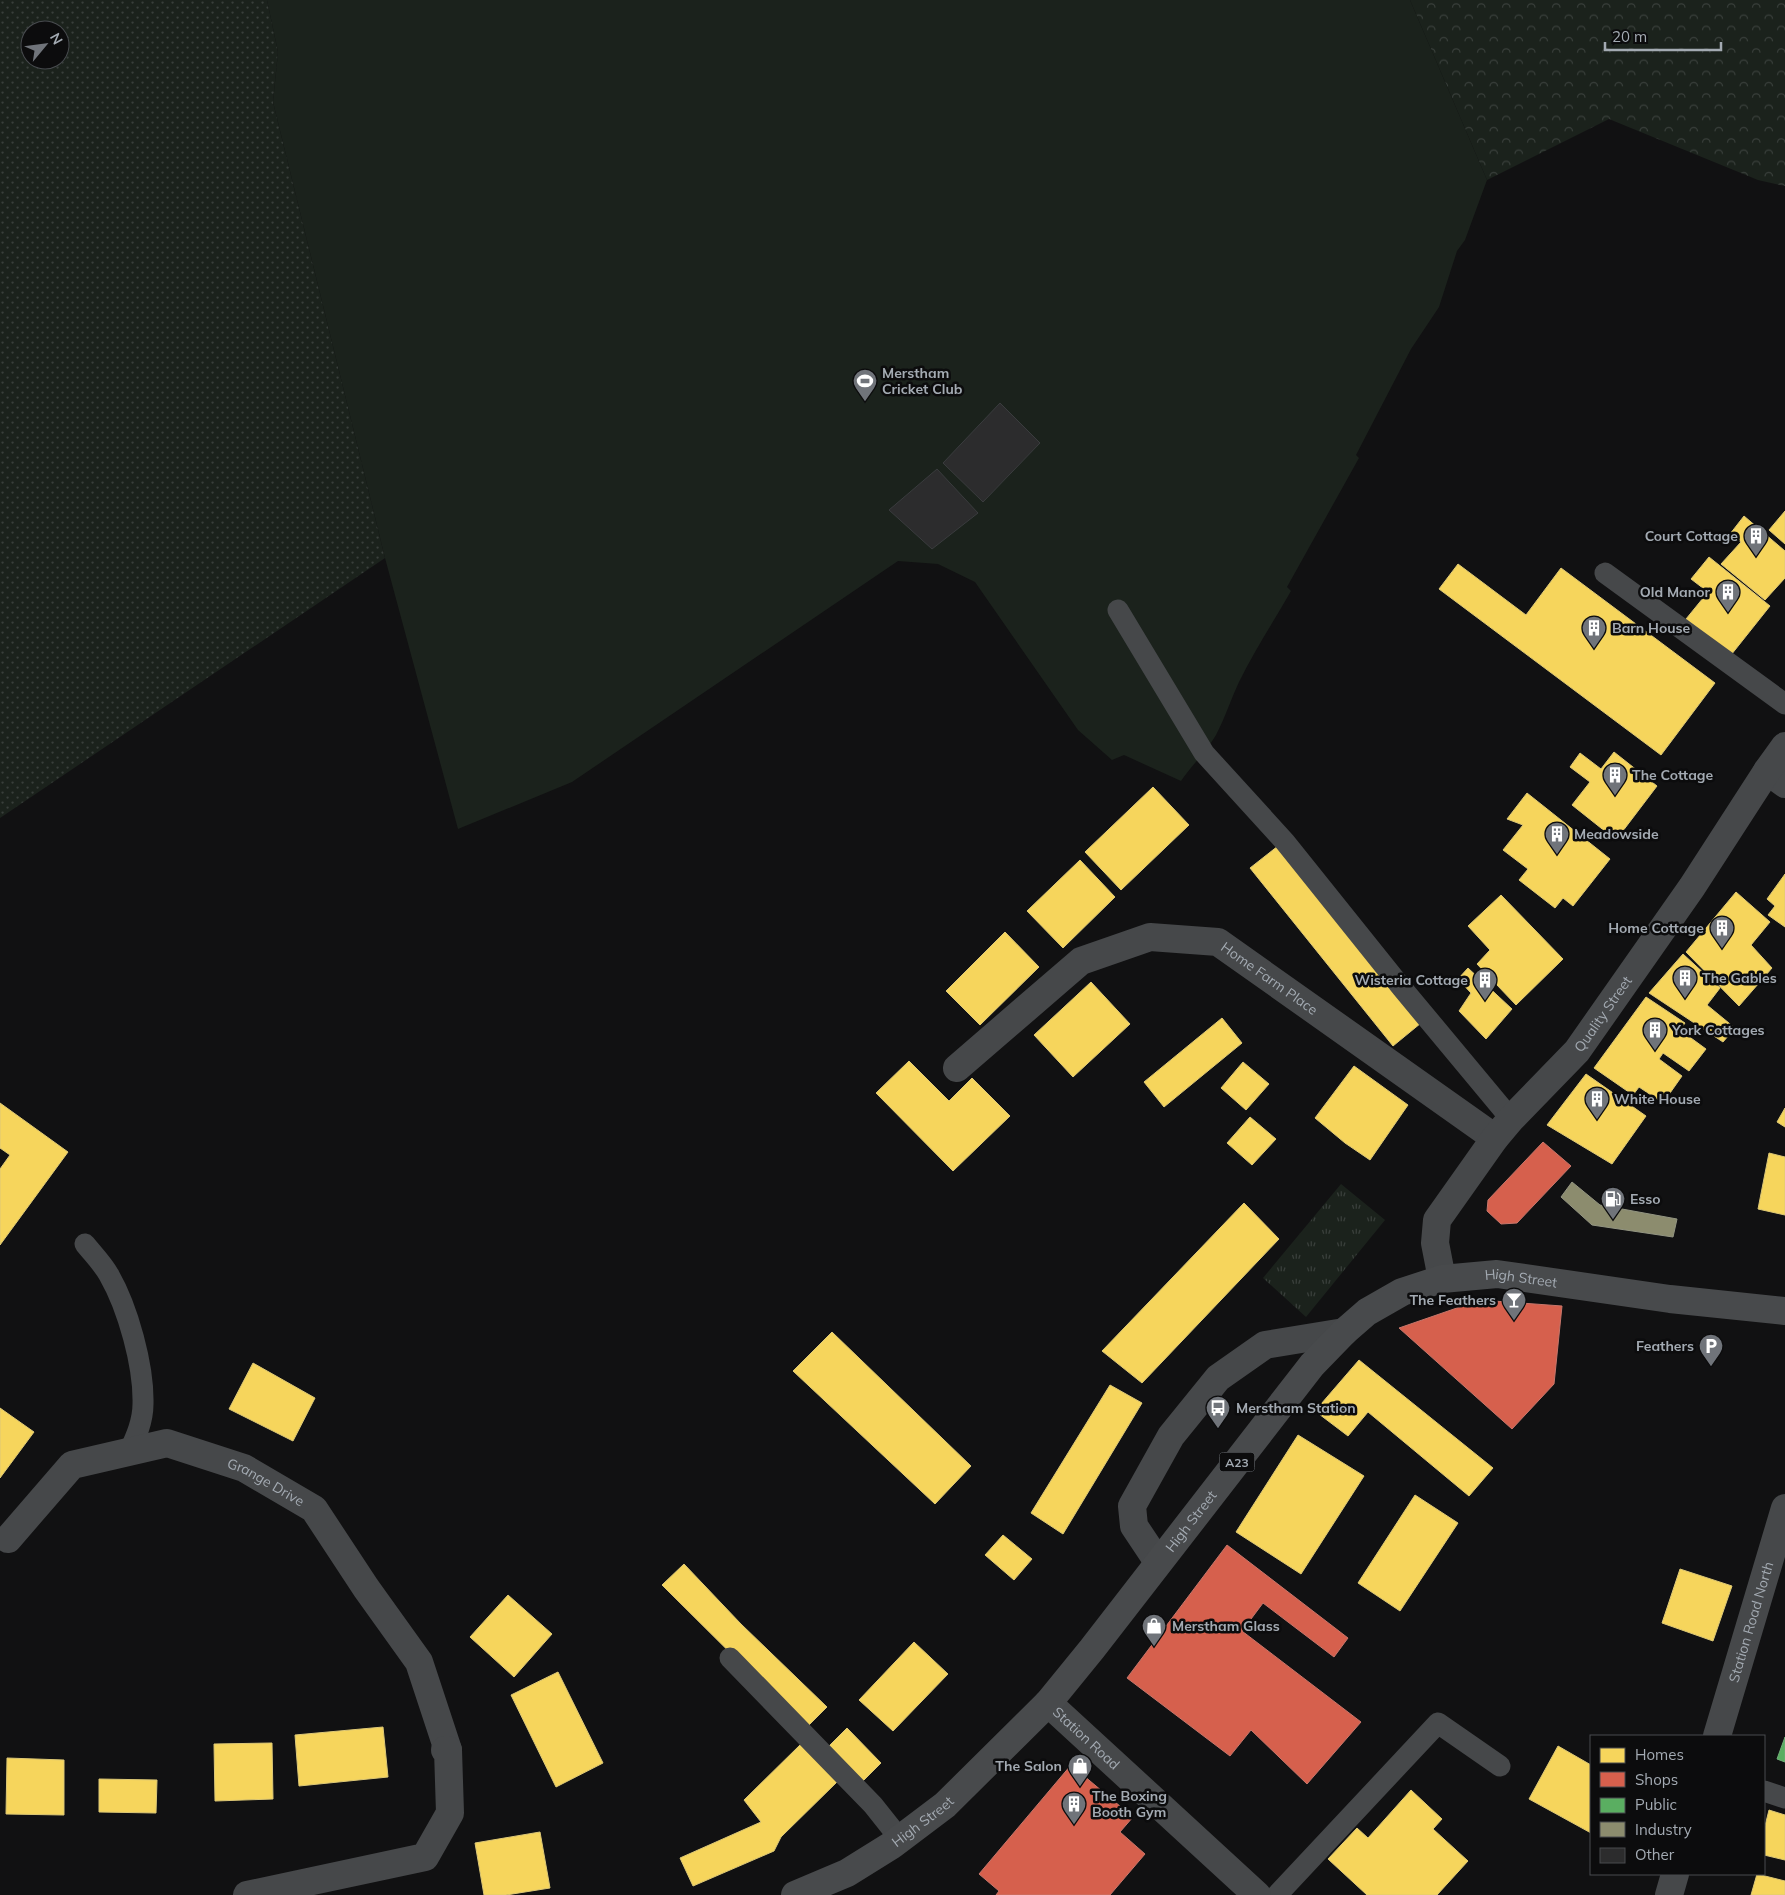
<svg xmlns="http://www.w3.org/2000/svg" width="1785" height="1895" font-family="Mulish,sans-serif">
	<defs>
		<pattern id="grass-dots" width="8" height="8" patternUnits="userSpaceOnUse" patternTransform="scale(1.25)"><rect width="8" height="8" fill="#1b221c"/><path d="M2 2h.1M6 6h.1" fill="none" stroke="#393f3b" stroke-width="1.8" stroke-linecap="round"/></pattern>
		<pattern id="forest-crowns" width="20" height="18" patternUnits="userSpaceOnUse" patternTransform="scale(1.25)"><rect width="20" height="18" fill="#1b221c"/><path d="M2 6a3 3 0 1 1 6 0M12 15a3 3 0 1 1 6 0" fill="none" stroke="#393f3b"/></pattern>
		<pattern id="park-tufts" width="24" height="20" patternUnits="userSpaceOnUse" patternTransform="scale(1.25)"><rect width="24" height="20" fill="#1b221c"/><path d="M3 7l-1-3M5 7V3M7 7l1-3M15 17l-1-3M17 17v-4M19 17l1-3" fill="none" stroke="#393f3b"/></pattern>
	</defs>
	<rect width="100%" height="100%" fill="#111112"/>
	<path fill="url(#grass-dots)" fill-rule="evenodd" d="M0,0H267L278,52L273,102L385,558L0,818ZM30,30H60V60H30Z"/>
	<path fill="url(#forest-crowns)" d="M1410,0H1785V186L1758,180L1609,119L1487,180Z"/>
	<path fill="url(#park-tufts)" d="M1341,1184L1385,1220L1306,1317L1263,1278Z"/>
	<path fill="#1b221c" d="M267,0H1410L1487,180L1465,240L1457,251L1439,307L1411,349L1356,455L1359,458L1287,587L1291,591C1274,621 1254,651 1239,682C1231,699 1225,718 1216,735C1206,752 1192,765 1181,781L1124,755L1112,760L1078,730L975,582L938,564L898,561L572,782L458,829L385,558L273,102L278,52Z"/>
	<path fill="#f6d55c" stroke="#ddc876" d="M1785,511V544L1769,530Z
		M1744,516L1785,551V578L1765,600L1721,564L1741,542L1730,534Z
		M1709,557L1770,606L1731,655L1686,619L1708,592L1691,579Z
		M1458,564L1526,615L1561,568L1715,683L1661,755L1439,589Z
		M1614,752L1657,786L1616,840L1572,805L1590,782L1570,767L1580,753L1601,769Z
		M1153,787L1189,825L1121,890L1085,852Z
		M1527,793L1610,859L1573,906L1563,898L1555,908L1519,880L1528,869L1503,850L1523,825L1507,819Z
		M1278,846L1421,1023L1393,1046L1250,868Z
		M1080,860L1115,897L1063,948L1027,911Z
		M1785,874V927L1768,915L1775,906L1767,899Z
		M1736,892L1770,922L1751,945L1772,968L1739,1006L1686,952Z
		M1501,895L1563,959L1516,1005L1477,964L1490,950L1468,926Z
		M1005,932L1039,967L980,1025L946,991Z
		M1683,954L1720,988L1707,1005L1735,1028L1723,1042L1649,993Z
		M1468,968L1512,1009L1486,1039L1459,1011L1471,993L1458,979Z
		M1091,982L1130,1024L1073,1077L1034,1035Z
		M1646,997L1685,1023L1680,1030L1706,1049L1689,1071L1663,1053L1659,1059L1682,1076L1663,1103L1639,1087L1633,1095L1594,1068Z
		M1222,1018L1242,1043L1164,1107L1144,1082Z
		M909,1061L949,1101L972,1078L1010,1116L953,1171L876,1093Z
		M1243,1062L1269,1084L1246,1110L1221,1088Z
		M1354,1066L1408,1105L1370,1160L1345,1143L1315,1118Z
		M1586,1074L1646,1116L1612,1164L1547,1125Z
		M0,1103L68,1152L0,1245V1169L10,1155L0,1148Z
		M1785,1108V1127L1777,1122Z
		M1250,1117L1276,1139L1252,1165L1227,1143Z
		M1769,1153L1785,1157V1215L1758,1209Z
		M1244,1203L1279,1239L1142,1383L1102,1351Z
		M832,1332L971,1466L935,1504L793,1371Z
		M1359,1360L1493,1468L1469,1496L1368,1412L1348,1436L1315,1411Z
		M253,1363L315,1398L293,1441L229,1409Z
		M1110,1385L1142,1403L1063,1534L1031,1513Z
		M0,1408L34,1432L0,1478Z
		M1298,1435L1364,1476L1301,1574L1236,1532Z
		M1415,1495L1458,1523L1400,1611L1358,1583Z
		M1003,1535L1032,1559L1014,1580L985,1555Z
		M684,1564L741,1624L827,1707L806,1728L662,1585Z
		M1680,1569L1732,1586L1713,1641L1662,1623Z
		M508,1595L552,1634L514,1677L470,1637Z
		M914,1642L948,1674L893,1731L859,1700Z
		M558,1672L603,1763L556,1787L511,1695Z
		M383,1727L388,1777L299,1786L295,1735Z
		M847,1728L881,1763L862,1782L828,1747Z
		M272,1743L273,1799L215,1801L214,1744Z
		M802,1743L838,1781L781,1837L774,1851L693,1886L680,1858L761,1822L744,1800Z
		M1558,1746L1591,1765V1833L1529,1799Z
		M7,1758L64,1760V1815L6,1814Z
		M99,1779L157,1780L156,1813L99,1812Z
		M1411,1790L1442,1819L1433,1829L1468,1861L1437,1895H1367L1328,1859L1357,1828L1368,1838Z
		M1769,1810L1785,1815V1860L1764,1855V1830Z
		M540,1832L550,1888L506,1895H484L475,1843Z
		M1757,1874L1785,1881V1895H1751Z"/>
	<path fill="#d6604d" stroke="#c7766b" d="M1543,1142L1571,1166L1517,1223L1501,1224L1487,1211L1488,1200Z
		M1480,1300L1562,1306L1554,1384L1512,1429L1399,1328Z
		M1227,1545L1348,1638L1334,1657L1263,1603L1242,1631L1361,1722L1307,1784L1251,1730L1230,1756L1127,1678Z
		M1071,1765L1133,1817L1120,1832L1145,1854L1110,1895H996L999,1891L979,1874Z"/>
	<path fill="#5aae61" stroke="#70ad79" d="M1785,1737V1762L1777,1759Z"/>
	<path fill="#8c8c6e" stroke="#939582" d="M1572,1182L1600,1205L1677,1219L1673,1237L1592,1225L1561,1197Z"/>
	<path fill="#2c2c2d" stroke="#3a3c3e" d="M1000,403L1040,443L983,502L943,463Z
		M937,469L978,513L932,549L889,510Z"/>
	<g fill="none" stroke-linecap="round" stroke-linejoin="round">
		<path stroke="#46484a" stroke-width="21" d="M1605,573L1785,704
			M1118,610L1204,753L1285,842L1402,988L1511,1119
			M85,1244C93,1254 103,1264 109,1275C128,1308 144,1366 143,1404C143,1421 136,1437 129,1452
			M730,1658L873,1805L900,1839
			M1764,1791L1785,1798
			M1277,1895L1438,1723L1500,1766"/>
		<g stroke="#46484a" stroke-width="28">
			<path d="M1767,771L1785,784"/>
			<path id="s1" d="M957,1068L1081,961L1150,937L1218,942L1495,1138"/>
			<path id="s2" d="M1442,1279L1435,1243L1437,1220L1495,1138L1511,1119L1577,1051L1692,887L1767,771L1785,746"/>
			<path id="s3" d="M8,1539L72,1465L167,1443L244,1468L314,1509L366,1588L419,1662L448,1750"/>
			<path d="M1158,1562L1134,1526L1132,1506L1171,1436L1218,1378L1265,1345L1344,1332"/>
			<path id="s4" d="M1048,1703L1257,1895"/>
			<path id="s5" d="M1717,1736L1785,1508"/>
			<path d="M247,1895L425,1857L450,1813L448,1750H445"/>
			<path d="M1669,1895L1675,1874"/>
		</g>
		<path stroke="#484a4c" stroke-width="28" id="s6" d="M795,1895L847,1873L892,1845L945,1805L1048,1703L1092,1649L1312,1365L1344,1332L1367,1312L1402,1292L1442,1279L1497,1274L1670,1299L1785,1311"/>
	</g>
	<defs>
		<symbol id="stadium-pin" viewBox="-11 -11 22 30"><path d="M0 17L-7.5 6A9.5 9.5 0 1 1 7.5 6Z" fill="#70747a" stroke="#0c0c0d"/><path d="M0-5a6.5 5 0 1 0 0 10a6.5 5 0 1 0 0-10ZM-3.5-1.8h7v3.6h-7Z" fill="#fff"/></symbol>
		<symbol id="building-pin" viewBox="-11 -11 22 30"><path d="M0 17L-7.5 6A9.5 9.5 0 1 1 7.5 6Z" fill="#70747a" stroke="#0c0c0d"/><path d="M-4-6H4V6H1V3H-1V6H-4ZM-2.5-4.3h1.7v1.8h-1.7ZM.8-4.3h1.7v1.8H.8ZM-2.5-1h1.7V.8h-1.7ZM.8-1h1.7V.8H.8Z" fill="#fff"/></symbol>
		<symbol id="fuel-pin" viewBox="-11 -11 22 30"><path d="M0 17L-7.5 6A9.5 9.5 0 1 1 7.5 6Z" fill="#70747a" stroke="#0c0c0d"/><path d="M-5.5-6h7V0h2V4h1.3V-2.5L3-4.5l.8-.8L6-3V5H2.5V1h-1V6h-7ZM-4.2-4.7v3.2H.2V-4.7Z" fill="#fff"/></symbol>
		<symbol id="bar-pin" viewBox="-11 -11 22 30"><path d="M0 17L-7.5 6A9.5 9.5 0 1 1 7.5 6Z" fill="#70747a" stroke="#0c0c0d"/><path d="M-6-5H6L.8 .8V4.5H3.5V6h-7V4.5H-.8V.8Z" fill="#fff"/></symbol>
		<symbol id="parking-pin" viewBox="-11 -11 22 30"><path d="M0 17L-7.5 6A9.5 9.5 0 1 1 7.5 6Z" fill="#70747a" stroke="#0c0c0d"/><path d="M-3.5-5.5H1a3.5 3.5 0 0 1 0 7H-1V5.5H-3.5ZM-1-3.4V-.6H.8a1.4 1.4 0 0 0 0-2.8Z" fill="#fff"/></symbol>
		<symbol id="bus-pin" viewBox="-11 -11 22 30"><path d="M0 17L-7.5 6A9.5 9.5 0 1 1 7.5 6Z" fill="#70747a" stroke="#0c0c0d"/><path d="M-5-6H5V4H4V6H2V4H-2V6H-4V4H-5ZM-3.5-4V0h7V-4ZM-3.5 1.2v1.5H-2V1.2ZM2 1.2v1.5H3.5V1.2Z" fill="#fff"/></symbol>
		<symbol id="shop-pin" viewBox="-11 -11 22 30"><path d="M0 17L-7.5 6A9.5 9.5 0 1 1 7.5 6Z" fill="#70747a" stroke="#0c0c0d"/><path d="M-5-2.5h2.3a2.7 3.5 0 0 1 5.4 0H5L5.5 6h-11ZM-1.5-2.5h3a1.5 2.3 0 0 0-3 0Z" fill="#fff"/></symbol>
	</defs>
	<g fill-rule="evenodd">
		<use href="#stadium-pin" x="851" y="367" width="28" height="38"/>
		<use href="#building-pin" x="1742" y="522" width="28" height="38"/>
		<use href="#building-pin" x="1714" y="578" width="28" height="38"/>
		<use href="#building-pin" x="1580" y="614" width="28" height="38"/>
		<use href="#building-pin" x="1601" y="761" width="28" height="38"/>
		<use href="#building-pin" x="1543" y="820" width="28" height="38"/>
		<use href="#building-pin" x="1708" y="914" width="28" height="38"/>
		<use href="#building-pin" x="1671" y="964" width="28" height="38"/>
		<use href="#building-pin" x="1471" y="966" width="28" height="38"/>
		<use href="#building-pin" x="1641" y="1016" width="28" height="38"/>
		<use href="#building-pin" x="1583" y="1085" width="28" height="38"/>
		<use href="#fuel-pin" x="1599" y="1185" width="28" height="38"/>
		<use href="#bar-pin" x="1500" y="1286" width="28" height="38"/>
		<use href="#parking-pin" x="1697" y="1332" width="28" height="38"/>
		<use href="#bus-pin" x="1204" y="1394" width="28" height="38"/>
		<use href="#shop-pin" x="1140" y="1612" width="28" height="38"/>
		<use href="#shop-pin" x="1066" y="1752" width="28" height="38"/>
		<use href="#building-pin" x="1060" y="1790" width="28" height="38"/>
	</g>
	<g text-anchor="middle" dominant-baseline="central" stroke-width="5" stroke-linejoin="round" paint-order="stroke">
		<rect fill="#0c0c0d" stroke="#767b80" stroke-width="1" x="1219.5" y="1452.5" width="35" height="19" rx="4"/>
		<g font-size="12" font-weight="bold" fill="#a3aab2">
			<text x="1237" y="1462">A23</text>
		</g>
		<g font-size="14" font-weight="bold" fill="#a3aab2" stroke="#0c0c0d" text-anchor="start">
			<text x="882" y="373">Merstham<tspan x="882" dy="16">Cricket Club</tspan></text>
			<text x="1738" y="536" text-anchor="end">Court Cottage</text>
			<text x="1710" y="592" text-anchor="end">Old Manor</text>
			<text x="1612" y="628">Barn House</text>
			<text x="1632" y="775">The Cottage</text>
			<text x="1574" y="834">Meadowside</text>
			<text x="1704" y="928" text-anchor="end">Home Cottage</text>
			<text x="1702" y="978">The Gables</text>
			<text x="1468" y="980" text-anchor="end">Wisteria Cottage</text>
			<text x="1672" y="1030">York Cottages</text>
			<text x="1614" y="1099">White House</text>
			<text x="1630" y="1199">Esso</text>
			<text x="1496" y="1300" text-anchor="end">The Feathers</text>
			<text x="1694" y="1346" text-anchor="end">Feathers</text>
			<text x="1236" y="1408">Merstham Station</text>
			<text x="1172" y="1626">Merstham Glass</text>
			<text x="1062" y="1766" text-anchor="end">The Salon</text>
			<text x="1092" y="1796">The Boxing<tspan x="1092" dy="16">Booth Gym</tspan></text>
		</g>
		<g font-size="14" fill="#a3aab2" stroke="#0c0c0d">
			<text stroke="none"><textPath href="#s1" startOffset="368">Home Farm Place</textPath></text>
			<text stroke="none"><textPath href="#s2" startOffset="325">Quality Street</textPath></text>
			<text stroke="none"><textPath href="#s6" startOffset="988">High Street</textPath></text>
			<text stroke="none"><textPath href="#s3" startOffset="302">Grange Drive</textPath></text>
			<text stroke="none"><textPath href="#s6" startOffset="552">High Street</textPath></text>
			<text stroke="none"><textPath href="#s5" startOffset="119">Station Road North</textPath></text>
			<text stroke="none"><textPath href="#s4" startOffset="52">Station Road</textPath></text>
			<text stroke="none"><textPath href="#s6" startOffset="148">High Street</textPath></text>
		</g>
	</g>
	<rect x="1590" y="1735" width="175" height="140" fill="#0c0c0d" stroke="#484b4f"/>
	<rect x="1600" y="1748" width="25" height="15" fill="#f6d55c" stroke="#484b4f"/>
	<text x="1635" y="1760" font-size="15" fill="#a3aab2">Homes</text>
	<rect x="1600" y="1772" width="25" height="15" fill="#d6604d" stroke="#484b4f"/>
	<text x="1635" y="1785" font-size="15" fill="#a3aab2">Shops</text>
	<rect x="1600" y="1798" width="25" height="15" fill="#5aae61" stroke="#484b4f"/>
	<text x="1635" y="1810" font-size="15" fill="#a3aab2">Public</text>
	<rect x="1600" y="1822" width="25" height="15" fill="#8c8c6e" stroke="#484b4f"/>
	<text x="1635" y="1835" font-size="15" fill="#a3aab2">Industry</text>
	<rect x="1600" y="1848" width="25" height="15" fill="#2c2c2d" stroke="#484b4f"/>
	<text x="1635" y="1860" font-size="15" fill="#a3aab2">Other</text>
	<g transform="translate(45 45) rotate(61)"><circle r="24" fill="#0c0c0d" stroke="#484b4f"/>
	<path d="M0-4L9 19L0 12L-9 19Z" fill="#70747a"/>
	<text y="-8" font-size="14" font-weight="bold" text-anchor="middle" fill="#a3aab2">N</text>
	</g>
	<path d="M1605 42v8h116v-8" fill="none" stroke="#a3aab2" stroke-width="2.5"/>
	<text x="1612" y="42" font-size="15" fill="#a3aab2" stroke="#0c0c0d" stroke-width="4" paint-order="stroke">20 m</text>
</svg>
